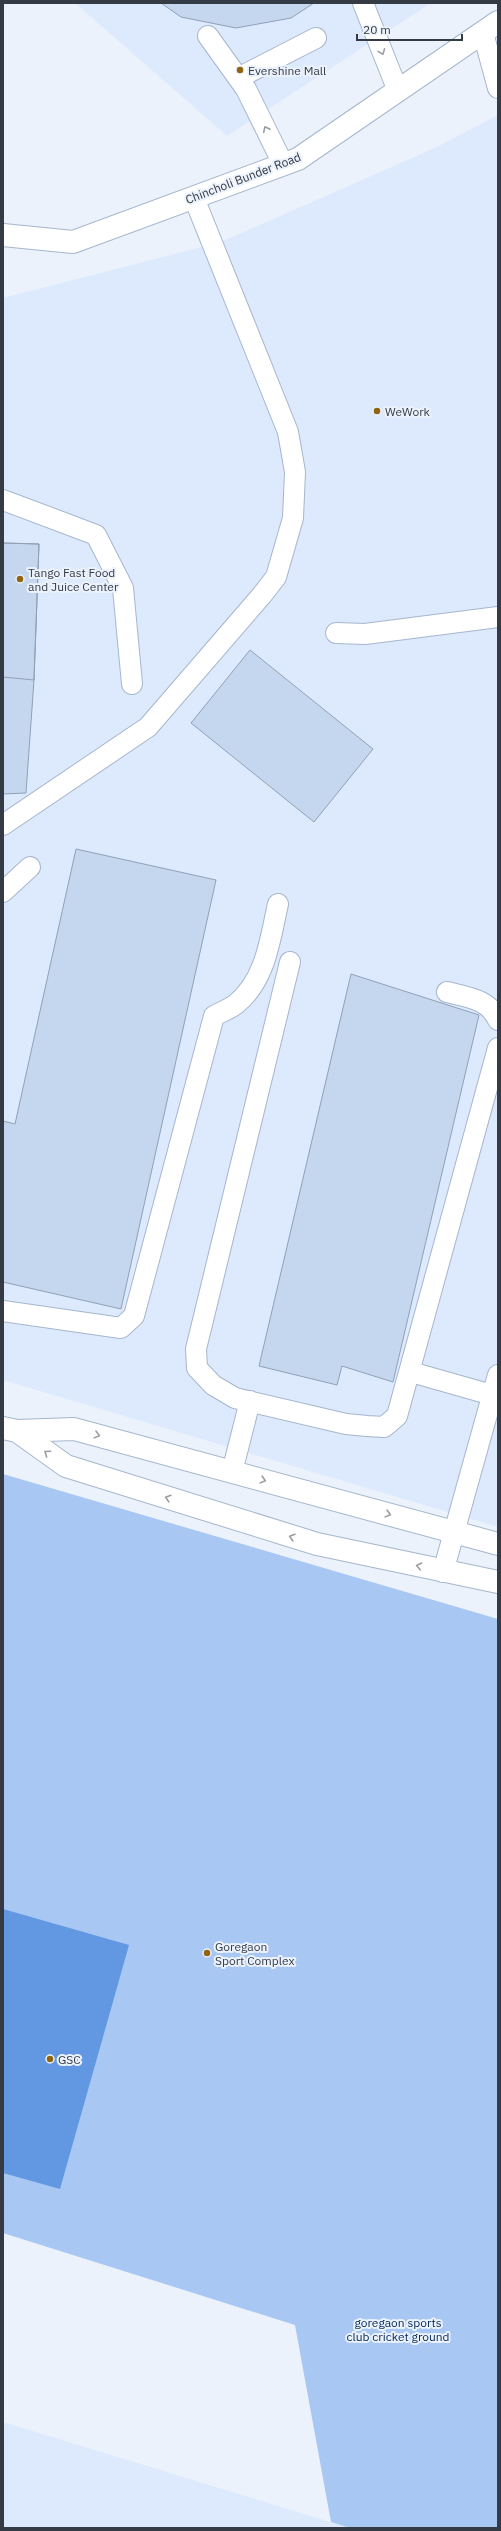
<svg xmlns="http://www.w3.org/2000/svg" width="501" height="2531" font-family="'IBM Plex Sans',sans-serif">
	<rect width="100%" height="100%" fill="#ebf2fc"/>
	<path fill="#ddeafd" d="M75,3H431L227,136Z
		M498,115V1527L3,1380V298L221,242L437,147Z
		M3,2422L350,2528H3Z"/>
	<path fill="#a8c7f3" d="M3,1474L498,1619V2528H350L331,2522L295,2325L3,2233Z"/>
	<path fill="#6298e1" d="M3,1909L129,1945L60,2189L3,2173Z"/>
	<path fill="#c5d7ef" stroke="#8fa0b7" d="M161,3H314L291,18L236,28L181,17Z
		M3,543L39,544L34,680L26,793L3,794Z
		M3,543L39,544L34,680L3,677Z
		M250,650L373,749L314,822L191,723Z
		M76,849L216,880L121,1309L3,1282V1121L15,1124Z
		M351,974L479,1015L393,1382L342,1366L337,1385L259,1366Z"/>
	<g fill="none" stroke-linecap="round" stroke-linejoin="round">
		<defs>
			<path id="lane" d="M363,3L398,91
				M483,33L498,88
				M208,36L246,89L283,164
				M238,78L316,38
				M3,500L96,535L123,588L132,684
				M336,633L365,634L498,617
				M3,825L148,727L262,595L276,577L293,518L295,472L288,432L194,198
				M3,892L30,867
				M290,962L196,1349L197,1368L213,1385L235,1398L346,1424L367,1426L384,1427L397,1416L498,1048
				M447,992C467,997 489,999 498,1020
				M3,1311L121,1328L134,1316L214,1016C221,1012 230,1009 236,1004C266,980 270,939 278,904
				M411,1372L492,1395
				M232,1472L250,1401
				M443,1572L498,1375"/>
			<path id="secondary" d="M3,235L73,242L298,159L498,22
				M3,1428L17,1431L74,1429L498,1544
				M17,1431L66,1466L317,1544L498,1582"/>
		</defs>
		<use href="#lane" stroke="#a5b6cd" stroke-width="22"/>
		<use href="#secondary" stroke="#a5b6cd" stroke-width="24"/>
		<use href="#lane" stroke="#fff" stroke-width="20"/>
		<use href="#secondary" stroke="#fff" stroke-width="22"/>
	</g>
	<defs><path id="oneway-chevron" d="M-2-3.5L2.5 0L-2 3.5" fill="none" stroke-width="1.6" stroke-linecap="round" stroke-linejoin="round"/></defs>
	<g stroke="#9a9da2">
		<use href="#oneway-chevron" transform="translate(382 52) rotate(69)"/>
		<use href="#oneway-chevron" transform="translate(266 129) rotate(-116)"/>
		<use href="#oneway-chevron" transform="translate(97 1435) rotate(15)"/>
		<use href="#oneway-chevron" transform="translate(47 1453) rotate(-145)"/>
		<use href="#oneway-chevron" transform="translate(263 1480) rotate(15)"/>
		<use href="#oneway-chevron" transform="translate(168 1498) rotate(-163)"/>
		<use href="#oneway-chevron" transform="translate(388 1514) rotate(15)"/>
		<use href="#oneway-chevron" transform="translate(292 1537) rotate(-163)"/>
		<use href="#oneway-chevron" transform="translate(419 1566) rotate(-168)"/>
	</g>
	<g fill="#91640f" stroke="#ebf2fc" stroke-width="1.5">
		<circle cx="240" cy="70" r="4"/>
		<circle cx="377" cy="411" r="4"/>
		<circle cx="20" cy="579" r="4"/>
		<circle cx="207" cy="1953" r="4"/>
		<circle cx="50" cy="2059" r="4"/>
	</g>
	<g text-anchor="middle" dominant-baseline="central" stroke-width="4" stroke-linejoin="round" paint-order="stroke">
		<g font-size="12" fill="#343b44" stroke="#ebf2fc" text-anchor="start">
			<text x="248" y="70">Evershine Mall</text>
			<text x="385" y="411">WeWork</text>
			<text x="28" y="572">Tango Fast Food<tspan x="28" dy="14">and Juice Center</tspan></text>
			<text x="215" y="1946">Goregaon<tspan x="215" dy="14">Sport Complex</tspan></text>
			<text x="58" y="2059">GSC</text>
		</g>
		<g font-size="12" fill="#343b44" stroke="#ebf2fc">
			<text transform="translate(243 178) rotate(-21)">Chincholi Bunder Road</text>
		</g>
		<g font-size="12" fill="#032755" stroke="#ebf2fc">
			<text x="398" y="2322">goregaon sports<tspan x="398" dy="14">club cricket ground</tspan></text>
		</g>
	</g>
	<rect width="501" height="2531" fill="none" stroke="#343b44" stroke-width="8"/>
	<path d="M357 34v6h105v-6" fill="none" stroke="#343b44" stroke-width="2"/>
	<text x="363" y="34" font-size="12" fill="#343b44" stroke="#ebf2fc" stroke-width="3" paint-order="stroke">20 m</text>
</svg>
